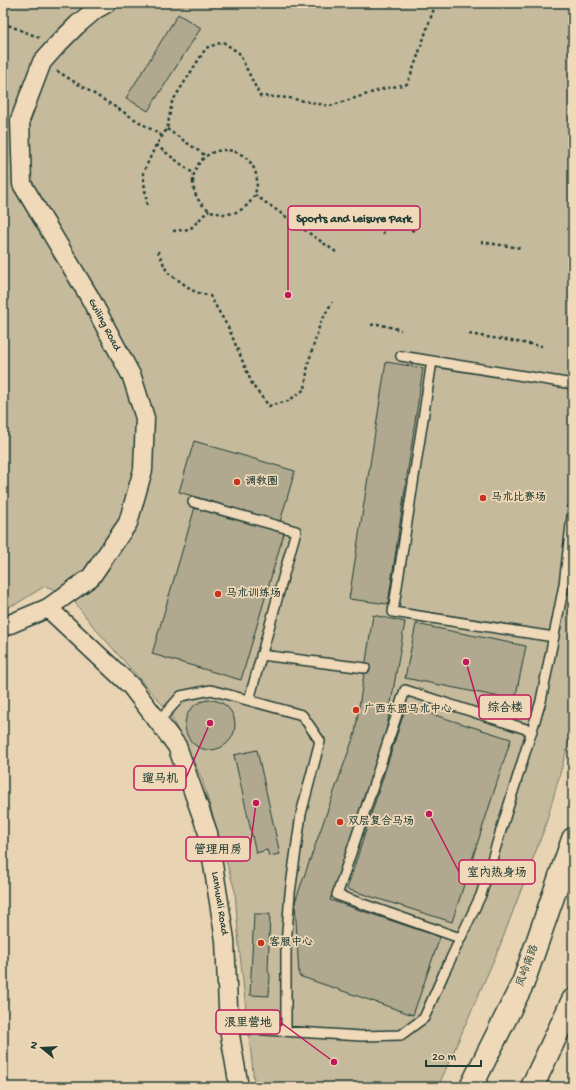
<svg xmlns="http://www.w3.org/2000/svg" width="576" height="1090" font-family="'Gochi Hand','LXGW WenKai TC',sans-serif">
	<rect width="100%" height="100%" fill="#e8d3b3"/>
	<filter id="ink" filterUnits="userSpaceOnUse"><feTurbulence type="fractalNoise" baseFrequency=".025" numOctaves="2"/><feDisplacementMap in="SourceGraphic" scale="8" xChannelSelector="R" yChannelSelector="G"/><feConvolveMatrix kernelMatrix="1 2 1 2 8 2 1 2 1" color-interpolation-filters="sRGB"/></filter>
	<g filter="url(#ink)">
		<path fill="#c6ba9d" stroke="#727c68" d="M3,3H573V727L545,827L499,948L438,1087H256L254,1081L239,946L235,891L202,779L168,711L93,626L69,595L45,586L16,604L3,608Z"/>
		<path fill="#b0a990" stroke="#1f3d34" d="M178,14L201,28L148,111L126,98Z
			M386,362L423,368L388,604L349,599Z
			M194,441L295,471L280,522L179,492Z
			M195,507L284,533L241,680L152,654Z
			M373,615L405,622L384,743L330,900L440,937L413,1015L299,976L295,902L355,733Z
			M416,624L526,646L515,700L405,678Z
			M185 725a25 25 0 1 1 50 0a25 25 0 1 1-50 0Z
			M406,706L511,739L452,922L347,889Z
			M257,750L280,854L269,856L267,850L256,853L234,755Z
			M254,914H270L268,971L270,975L269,996L250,995Z"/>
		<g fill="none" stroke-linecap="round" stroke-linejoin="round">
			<defs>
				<path id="lane" d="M401,356L573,384
					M432,361L393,612L554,637
					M193,502L296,531L249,700
					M261,655L365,668
					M158,722L181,696L211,690L302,715L320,741L301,814L290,893L286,945V1031
					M460,938L337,895L405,690L532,731
					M229,1029H248L361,1036L401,1035L424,1018L444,973L481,895L541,701L564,585L573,508"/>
				<g id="street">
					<path id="s1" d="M48,608L131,686L177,746L208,833L225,940L229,1029L239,1087"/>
					<path d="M3,627L48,608L91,577L128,523L143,470L145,418L132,377L89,296L22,184L20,120L42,62L57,45L77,25L96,9L107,3"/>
				</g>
				<path id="primary" d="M471,1087L523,983L573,839
					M532,1087L573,1000"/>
			</defs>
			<use href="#lane" stroke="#1f3d34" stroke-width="12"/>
			<use href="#street" stroke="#1f3d34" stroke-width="21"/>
			<use href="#primary" stroke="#1f3d34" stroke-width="25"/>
			<path stroke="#1f3d34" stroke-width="2.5" stroke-dasharray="3 3" stroke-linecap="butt" d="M3,23L40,38
				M57,71L162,136
				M167,129L206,156
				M156,145L194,174
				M193 182a32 32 0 1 1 64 0a32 32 0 1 1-64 0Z
				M255,195L336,252
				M147,205L143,173L156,145L167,129L172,102L206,48L223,42L239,53L260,96L289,98L330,106L383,89L407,84C418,58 426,30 436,3
				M173,231L190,229L209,210
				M382,234L393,222L414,231
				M481,242L521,248
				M158,251L167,272L195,292L210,296L229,329L253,386L269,406L288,401L305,389L308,364L320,324L332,302
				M371,325L378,324L401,330
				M469,334L542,346"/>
			<use href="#lane" stroke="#f0d9b8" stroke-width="9"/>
			<use href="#street" stroke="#f0d9b8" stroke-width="18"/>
			<use href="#primary" stroke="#f0d9b8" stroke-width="22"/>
		</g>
	</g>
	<g fill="#c8321e" stroke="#f0d9b8" stroke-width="1.5">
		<circle cx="237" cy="482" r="4"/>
		<circle cx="483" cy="498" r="4"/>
		<circle cx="218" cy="594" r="4"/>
		<circle cx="356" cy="710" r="4"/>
		<circle cx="340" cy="822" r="4"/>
		<circle cx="261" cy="943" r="4"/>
	</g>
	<g text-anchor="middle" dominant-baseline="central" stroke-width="3.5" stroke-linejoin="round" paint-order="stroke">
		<g font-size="11" fill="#1f3d34" stroke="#f0d9b8">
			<text transform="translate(104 325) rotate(62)">Guiling Road</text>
			<text stroke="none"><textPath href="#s1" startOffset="353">Lanhuali Road</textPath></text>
			<text transform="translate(528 966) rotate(-70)">凤岭南路</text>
		</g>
		<g font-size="11" font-weight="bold" fill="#1f3d34" stroke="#f0d9b8" text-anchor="start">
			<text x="245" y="482">调教圈</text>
			<text x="491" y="498">马术比赛场</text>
			<text x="226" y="594">马术训练场</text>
			<text x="364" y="710">广西东盟马术中心</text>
			<text x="348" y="822">双层复合马场</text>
			<text x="269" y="943">客服中心</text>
		</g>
	</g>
	<path fill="none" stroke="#c2185b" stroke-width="1.5" d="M288 295L288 218M466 662L479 707M210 723L186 778M256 803L250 849M429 814L459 872M334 1062L280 1022"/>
	<g fill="#c2185b" stroke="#f0d9b8" stroke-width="1.5">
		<circle cx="288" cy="295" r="4"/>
		<circle cx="466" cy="662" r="4"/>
		<circle cx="210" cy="723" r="4"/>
		<circle cx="256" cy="803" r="4"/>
		<circle cx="429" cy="814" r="4"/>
		<circle cx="334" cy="1062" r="4"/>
	</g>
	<g fill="#f0d9b8" stroke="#c2185b" stroke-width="1.5">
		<rect x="288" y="206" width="132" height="24" rx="4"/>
		<rect x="479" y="695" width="52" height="24" rx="4"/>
		<rect x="134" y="766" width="52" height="24" rx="4"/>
		<rect x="186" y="837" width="64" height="24" rx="4"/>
		<rect x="459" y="860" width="76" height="24" rx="4"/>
		<rect x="216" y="1010" width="64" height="24" rx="4"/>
	</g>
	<g font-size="12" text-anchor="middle" font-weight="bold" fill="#1f3d34">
		<text x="354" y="222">Sports and Leisure Park</text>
		<text x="505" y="711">综合楼</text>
		<text x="160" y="782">遛马机</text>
		<text x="218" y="853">管理用房</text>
		<text x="497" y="876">室内热身场</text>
		<text x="248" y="1026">浪里营地</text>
	</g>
	<rect width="576" height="1090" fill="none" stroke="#f0d9b8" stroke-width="16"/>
	<rect x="8" y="8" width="560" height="1074" fill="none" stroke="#1f3d34" stroke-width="1.5" filter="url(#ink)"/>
	<g transform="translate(42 1048) rotate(288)" stroke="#f0d9b8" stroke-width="3" paint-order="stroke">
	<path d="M0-3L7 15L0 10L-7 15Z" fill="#1f3d34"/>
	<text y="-6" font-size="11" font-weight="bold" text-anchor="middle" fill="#1f3d34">N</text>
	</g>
	<path d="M426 1060v6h55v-6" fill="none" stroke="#1f3d34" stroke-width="2"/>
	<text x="432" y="1060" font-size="12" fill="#1f3d34" stroke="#f0d9b8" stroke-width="3" paint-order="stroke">20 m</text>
</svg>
